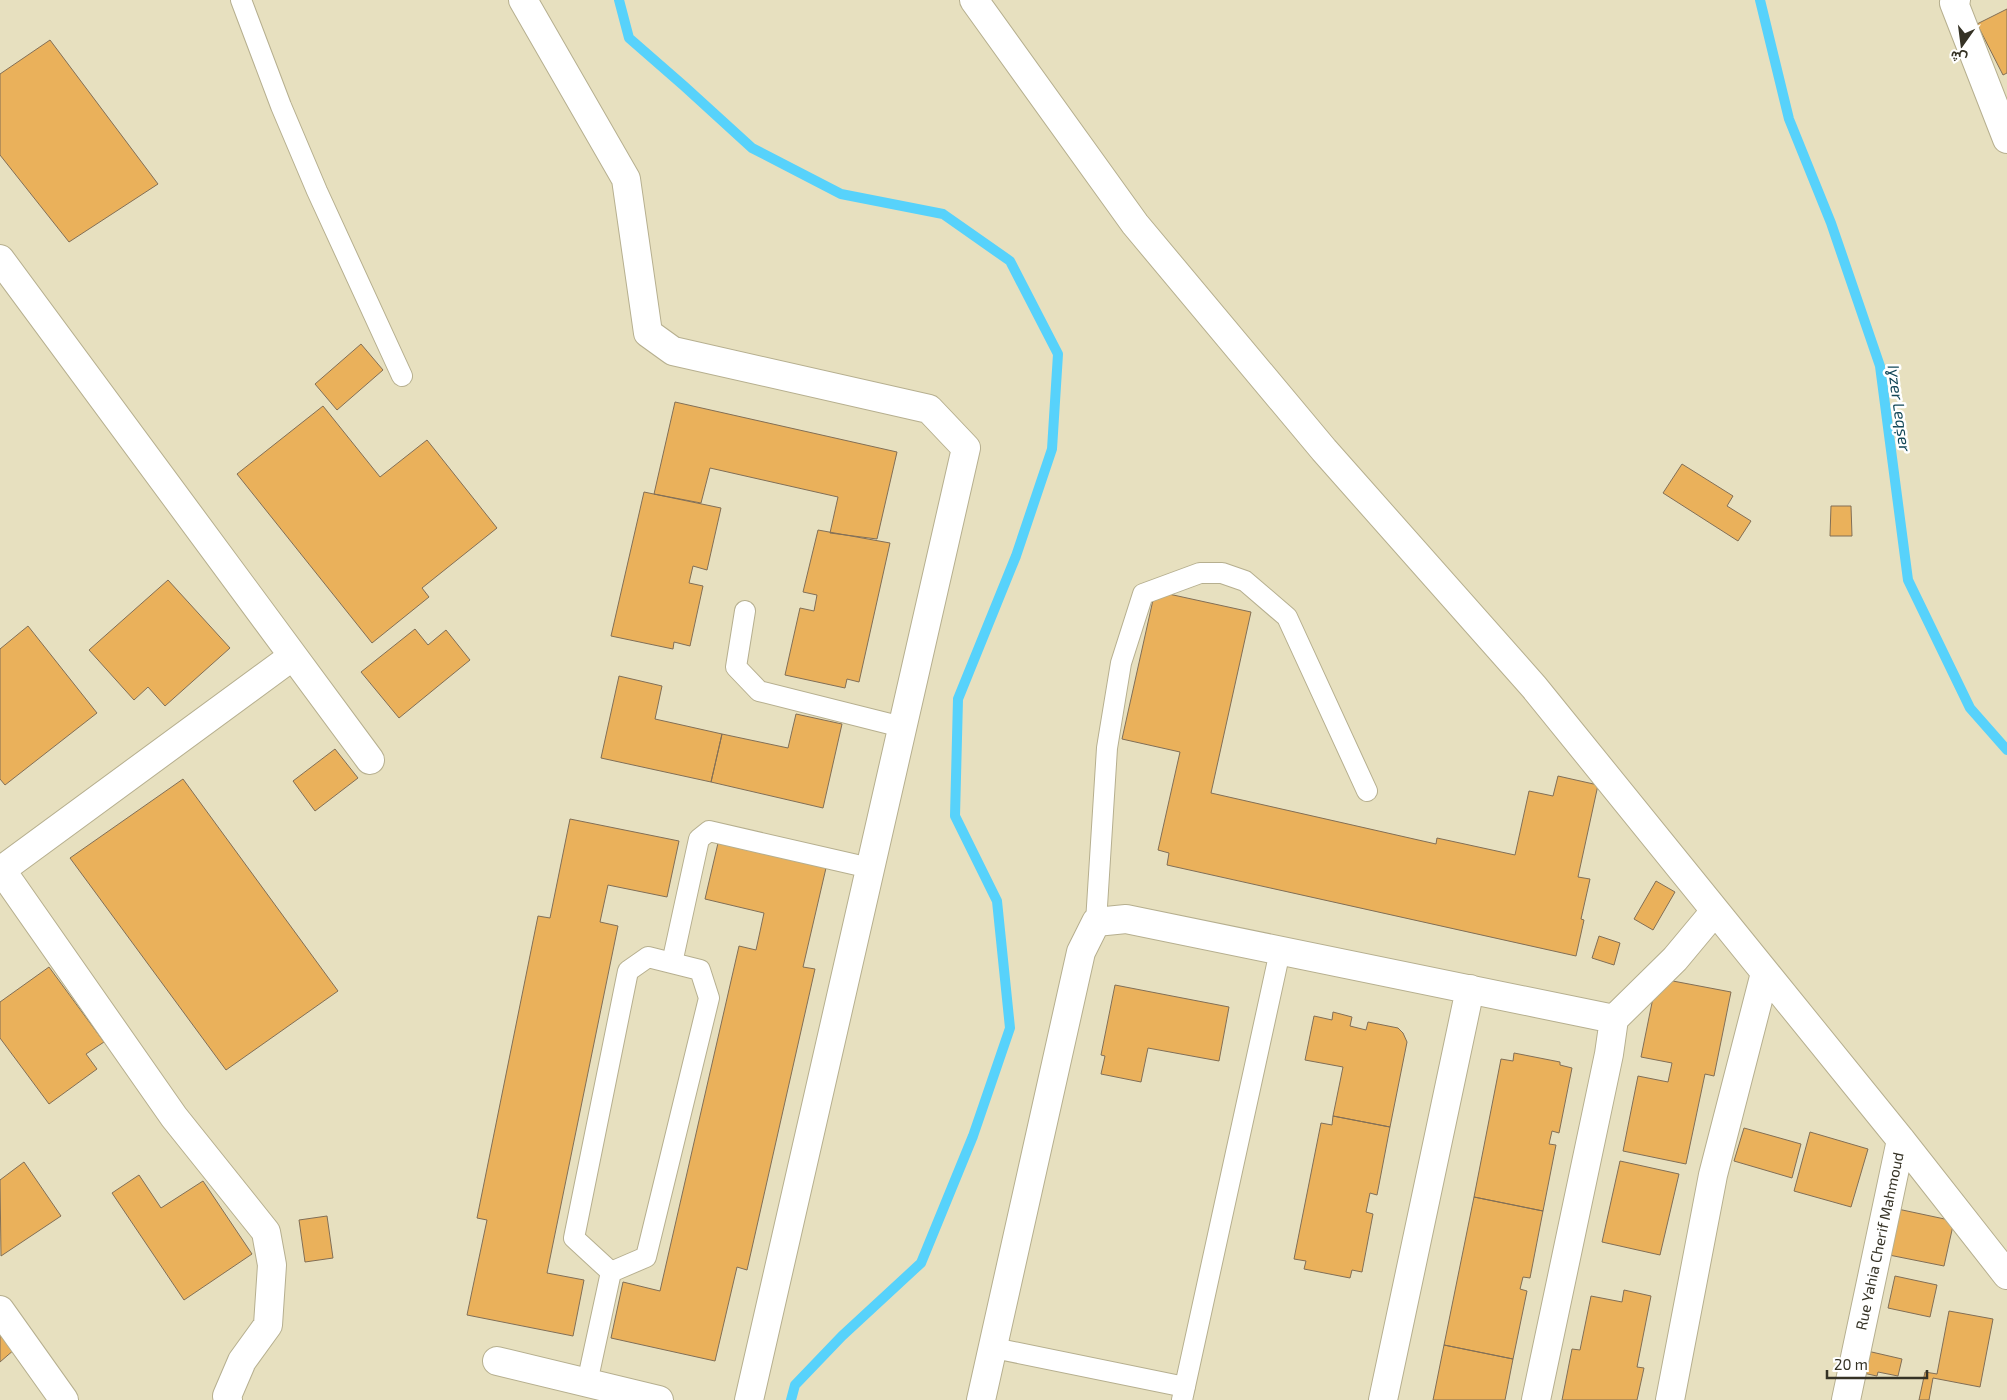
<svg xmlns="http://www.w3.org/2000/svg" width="2007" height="1400" font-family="'Exo 2',Vazirmatn,sans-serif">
	<rect width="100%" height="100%" fill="#e7e0bf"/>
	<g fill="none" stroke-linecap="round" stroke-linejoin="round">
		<path stroke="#57d2fb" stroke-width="10" d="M619,0L629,38L684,86L752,148L841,194L943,214L1010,261L1058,354L1052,449L1016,556L958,699L955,816L997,901L1010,1028L973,1136L921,1263L842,1336L795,1385L791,1400
			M1760,0L1789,119L1831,223L1880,366L1908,580L1970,708L2007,750"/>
	</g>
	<path fill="#eab15b" stroke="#826f56" d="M2007,9V73L2003,75L1977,24Z
		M50,40L158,184L69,242L0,155V74Z
		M361,344L383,370L337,410L315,384Z
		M675,402L897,452L877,539L830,533L838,497L710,468L701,503L654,494Z
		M323,406L380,477L427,440L497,528L422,588L429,597L372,643L237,474Z
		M1682,464L1733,496L1727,506L1751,521L1738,541L1663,493Z
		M644,492L721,508L707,570L693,566L689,583L703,586L690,646L674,642L673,649L611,636Z
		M1831,506H1851L1852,536H1830Z
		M818,530L890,543L859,682L847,679L845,688L785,675L800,608L814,611L817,595L803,592Z
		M168,580L230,648L165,706L148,687L134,700L89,650Z
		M1155,591L1251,612L1211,793L1436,844L1437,838L1515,855L1529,791L1553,796L1558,776L1598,785L1578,877L1590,879L1581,919L1584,920L1576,956L1167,865L1169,853L1158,850L1180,752L1122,739Z
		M28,626L97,713L5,785L0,779V649Z
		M415,629L428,645L446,630L470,660L399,718L361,672Z
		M619,676L662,686L655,719L722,734L711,782L601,758Z
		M796,714L842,724L823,808L711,782L722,734L788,748Z
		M335,749L358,778L315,811L293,781Z
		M183,779L338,991L226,1070L70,858Z
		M570,819L679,841L667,897L608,885L600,922L618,926L547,1273L584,1280L573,1336L467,1315L487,1220L477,1218L538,916L550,918Z
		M718,843L826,868L803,967L815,969L747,1270L737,1267L715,1361L611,1338L623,1282L660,1291L739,946L756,950L764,913L705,899Z
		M1656,881L1675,892L1653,930L1634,919Z
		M1599,936L1620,943L1614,965L1592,958Z
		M49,967L104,1042L86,1054L97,1069L49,1104L0,1038V1002Z
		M1657,978L1731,992L1714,1076L1705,1074L1686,1164L1623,1151L1638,1076L1668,1082L1672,1063L1641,1057Z
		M1115,985L1229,1007L1219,1061L1148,1048L1141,1082L1101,1074L1105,1056L1101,1055Z
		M1333,1012L1352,1017L1350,1026L1366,1030L1368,1022L1398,1028L1403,1033L1407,1042L1390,1127L1333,1116L1343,1067L1305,1060L1314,1016L1332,1020Z
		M1514,1053L1560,1062V1065L1572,1068L1559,1133L1552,1131L1549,1144L1556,1145L1543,1211L1474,1197L1501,1059L1513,1061Z
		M1333,1116L1390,1127L1377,1195L1370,1193L1366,1212L1373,1214L1362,1272L1352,1270L1350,1278L1304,1269L1306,1261L1294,1259L1321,1123L1332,1125Z
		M1744,1128L1801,1144L1792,1178L1734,1161Z
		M1810,1132L1868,1149L1851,1207L1794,1191Z
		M1620,1161L1679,1174L1660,1255L1602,1242Z
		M24,1162L61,1216L1,1256L0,1180Z
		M139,1175L161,1208L203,1181L252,1254L184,1300L112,1193Z
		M1474,1197L1543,1211L1530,1278L1523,1277L1520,1289L1527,1291L1513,1359L1444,1345Z
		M1893,1208L1954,1221L1944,1266L1884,1254Z
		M327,1216L333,1258L305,1262L299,1220Z
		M1895,1276L1937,1285L1930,1317L1888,1308Z
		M1624,1290L1651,1296L1637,1367L1644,1368L1637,1400H1562L1572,1349L1580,1350L1591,1296L1622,1302Z
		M1949,1311L1993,1319L1980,1387L1933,1378L1929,1400H1919L1925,1372L1937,1374Z
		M0,1331L15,1349L0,1362Z
		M1444,1345L1513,1359L1505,1400H1433Z
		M1863,1350L1902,1359L1898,1376L1878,1372L1877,1376L1858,1372Z"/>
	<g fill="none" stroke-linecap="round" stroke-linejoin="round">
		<defs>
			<path id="service" d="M241,0L281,106L317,191L402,376
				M745,611L736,667L759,691L902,727
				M1096,922L1107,748L1121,663L1143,594L1200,573H1222L1245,581L1287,617L1367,791
				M672,963L699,839L709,831L870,868
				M994,1348L1185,1387
				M587,1383L611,1272L646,1257L709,998L700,970L648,957L628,971L574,1238L611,1272
				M1182,1400L1280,951"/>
			<path id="minor" d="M523,0L626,179L648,333L673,351L929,409L966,448L749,1400
				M974,0L1135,224L1324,450L1534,687L1901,1140L2007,1275
				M1956,0L1954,3L2007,139
				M0,259L370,760
				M0,868L174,1117L266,1232L272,1265L268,1325L242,1361L227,1396L228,1400
				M0,871L293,656
				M0,1310L64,1400
				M497,1361L659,1400
				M981,1400L1081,952L1096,922L1126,919L1614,1019
				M1383,1400L1470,989
				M1536,1400L1609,1054L1614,1019L1675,959L1715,911
				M1670,1400L1713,1175L1765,973
				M1846,1400L1901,1140"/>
		</defs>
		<use href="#service" stroke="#b6af8f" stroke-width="22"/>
		<use href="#minor" stroke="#b6af8f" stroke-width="30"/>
		<use href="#service" stroke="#fff" stroke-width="20"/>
		<use href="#minor" stroke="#fff" stroke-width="28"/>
	</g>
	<g text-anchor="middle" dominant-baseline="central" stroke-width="5" stroke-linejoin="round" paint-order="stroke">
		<g font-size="15" fill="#353225" stroke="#fff">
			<text transform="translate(1879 1241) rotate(-78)">Rue Yahia Cherif Mahmoud</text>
		</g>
		<g font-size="16" font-style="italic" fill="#114657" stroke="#fff">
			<text transform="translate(1900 408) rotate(82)">Iɣzer Leqṣer</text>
		</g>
	</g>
	<g transform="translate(1962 45) rotate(194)" stroke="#ffffff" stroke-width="4" paint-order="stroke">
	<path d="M0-4L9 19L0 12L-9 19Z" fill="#353225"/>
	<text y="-8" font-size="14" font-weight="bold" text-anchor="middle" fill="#353225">ش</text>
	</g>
	<path d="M1827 1370v8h100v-8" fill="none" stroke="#353225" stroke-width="2.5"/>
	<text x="1834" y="1370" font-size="15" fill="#353225" stroke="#ffffff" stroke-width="4" paint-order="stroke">20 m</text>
</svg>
